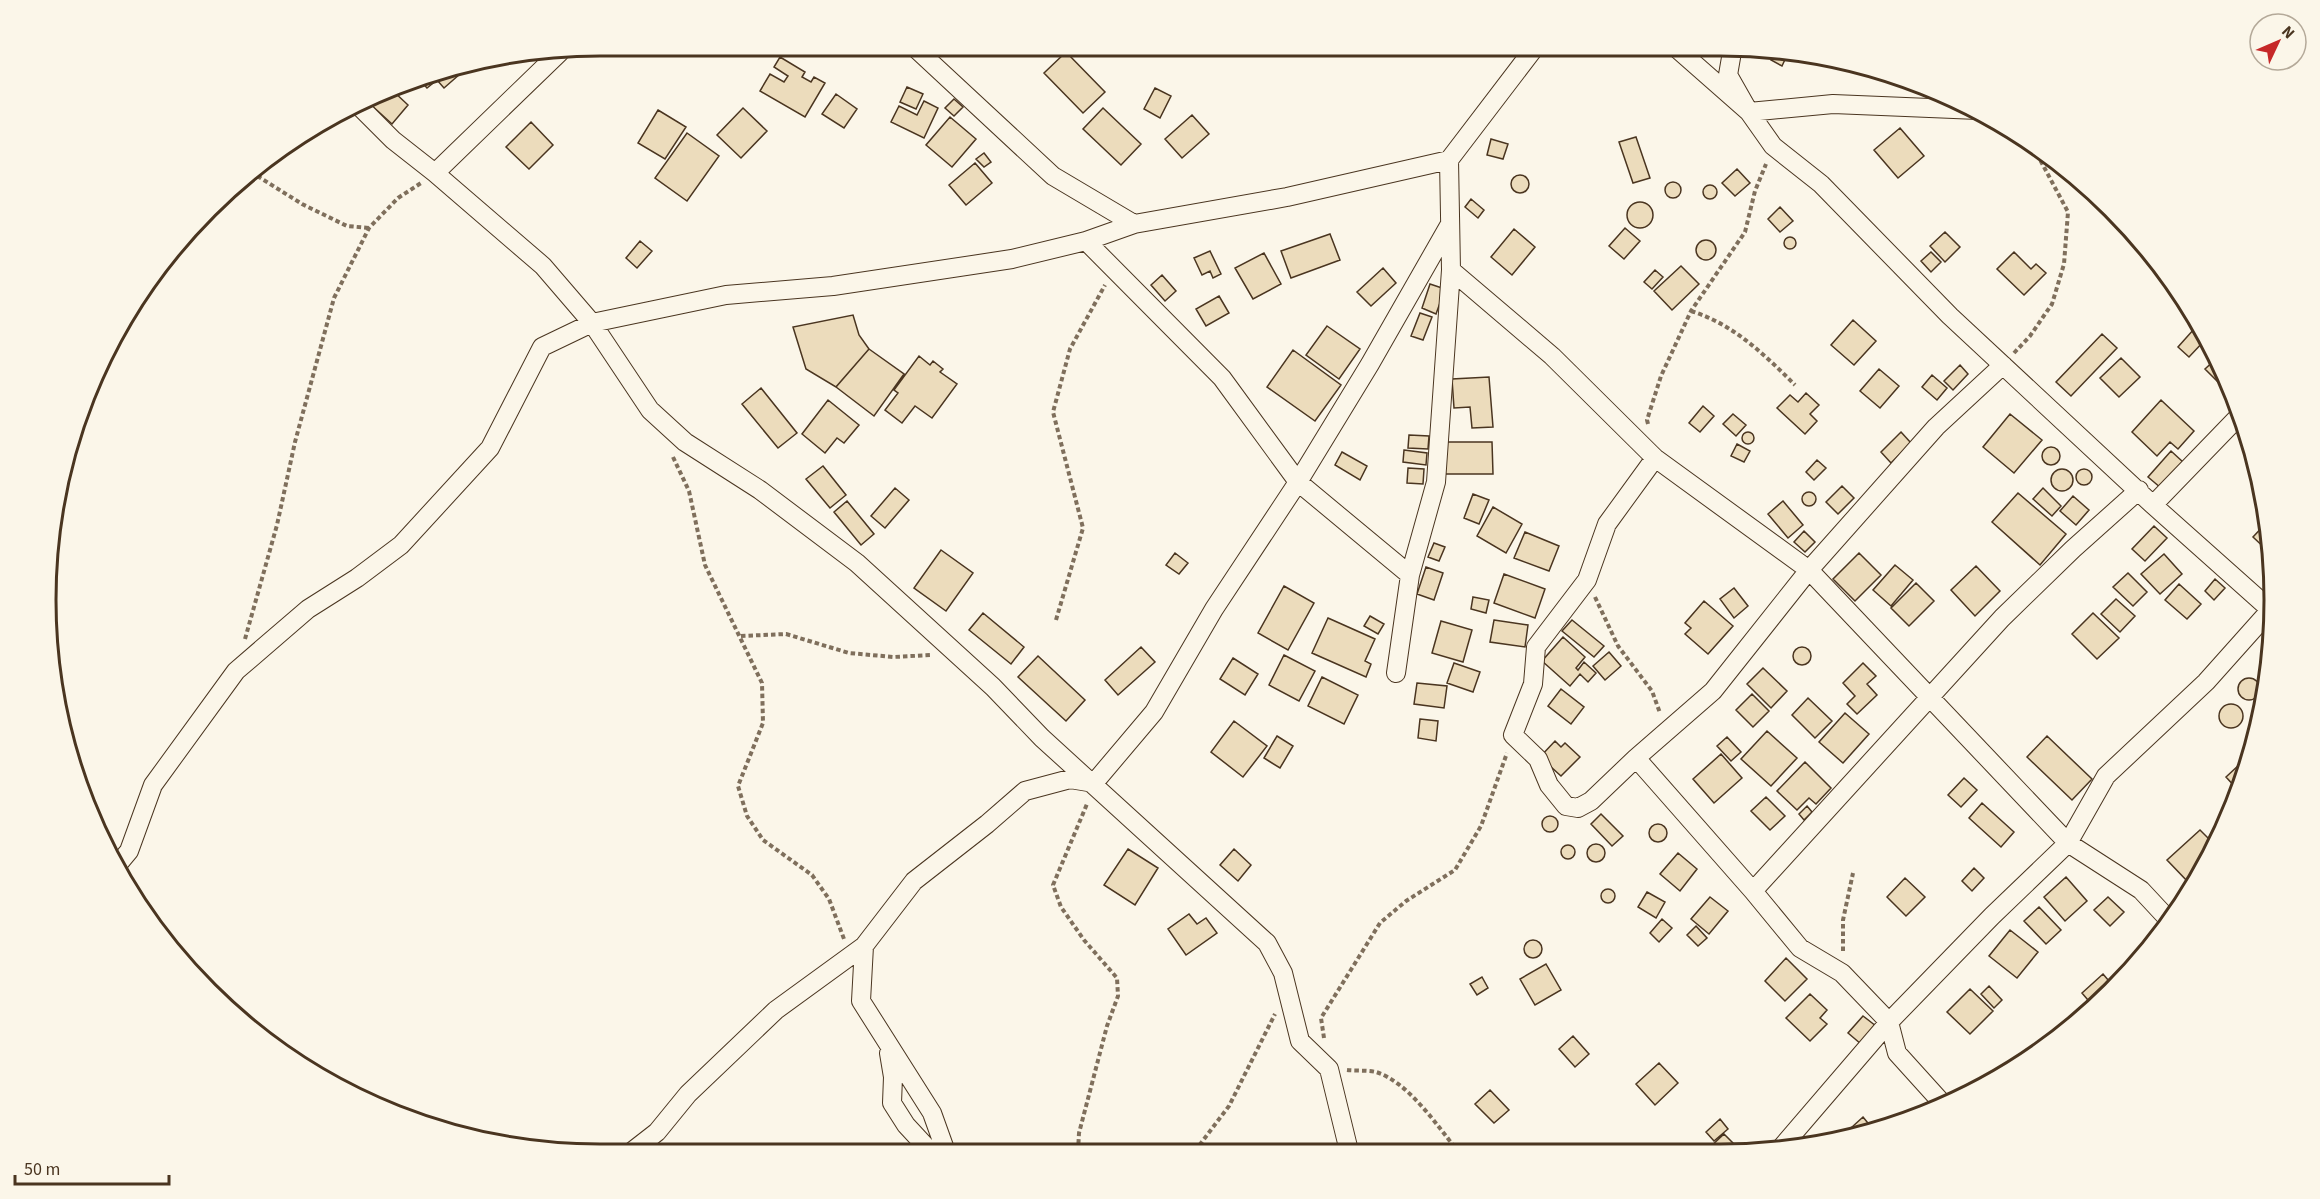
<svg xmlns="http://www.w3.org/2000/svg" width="2320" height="1199" font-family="'Source Sans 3',sans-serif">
	<rect width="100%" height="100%" fill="#fbf6e9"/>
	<path fill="#ecdcbc" stroke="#4a3520" stroke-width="1.5" d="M1777,49L1788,53L1782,66L1771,60Z
		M1066,52L1105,92L1083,113L1044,73Z
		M780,57L805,72L802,77L811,82L814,77L825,83L805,117L760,91L770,74L784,82L788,76L774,67Z
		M468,67L444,88L437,80L427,88L417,77Z
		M907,87L923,94L916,109L900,102Z
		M1155,88L1171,96L1160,118L1144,109Z
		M392,90L408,105L392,124L369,103Z
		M836,94L857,109L844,128L822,114Z
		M954,99L963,107L954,116L945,108Z
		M924,101L938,108L924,138L891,122L899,106L917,115Z
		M743,108L767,131L741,158L717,135Z
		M1103,108L1141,144L1121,165L1083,129Z
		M658,110L686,127L665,159L638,143Z
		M1192,115L1209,134L1182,158L1165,139Z
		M950,117L976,139L952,167L926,145Z
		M531,122L553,145L529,169L506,147Z
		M1900,128L1924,156L1898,178L1874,150Z
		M687,133L719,156L687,201L655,178Z
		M1636,137L1650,178L1633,183L1619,142Z
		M1491,139L1508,144L1503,159L1487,155Z
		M984,153L991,162L984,167L976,159Z
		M975,163L992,183L966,205L949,185Z
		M1737,169L1750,183L1735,196L1722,183Z
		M1511 184a9 9 0 1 1 18 0a9 9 0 1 1-18 0Z
		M1665 190a8 8 0 1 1 16 0a8 8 0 1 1-16 0Z
		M1703 192a7 7 0 1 1 14 0a7 7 0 1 1-14 0Z
		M1471,199L1484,210L1478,218L1465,207Z
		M1627 215a13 13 0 1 1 26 0a13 13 0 1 1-26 0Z
		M1780,207L1793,221L1780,232L1768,219Z
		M1625,228L1640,241L1624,259L1609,246Z
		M1514,229L1535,247L1512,275L1491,257Z
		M1945,232L1960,247L1945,262L1930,246Z
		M1330,234L1340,260L1291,278L1281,251Z
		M1784 243a6 6 0 1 1 12 0a6 6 0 1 1-12 0Z
		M1696 250a10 10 0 1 1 20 0a10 10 0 1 1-20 0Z
		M640,241L652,251L637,268L626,258Z
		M1210,251L1221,274L1213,278L1210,271L1202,275L1194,258Z
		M1931,252L1941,262L1931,272L1921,261Z
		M2014,252L2031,269L2036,264L2046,273L2024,295L1997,269Z
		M1264,253L1281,284L1253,299L1235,268Z
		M1681,266L1699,284L1672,310L1654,291Z
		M1383,268L1396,283L1371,306L1357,292Z
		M1655,270L1663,277L1652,289L1644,282Z
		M1162,275L1176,291L1165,301L1151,285Z
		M1430,284L1445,289L1436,314L1422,308Z
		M1219,296L1229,313L1206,326L1196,309Z
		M1420,313L1432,317L1423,340L1411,336Z
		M853,315L859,335L869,349L836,387L806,369L793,327Z
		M1853,320L1876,341L1854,365L1831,345Z
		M1327,326L1360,349L1339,379L1306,355Z
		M2194,329L2205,340L2189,357L2178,347Z
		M2102,334L2117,348L2071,396L2056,382Z
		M869,349L904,374L874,416L836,387Z
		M1293,350L1341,385L1315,421L1267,387Z
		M919,356L930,365L933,361L943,369L940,372L957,384L932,418L915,406L902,423L885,410L898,393L894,390Z
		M2121,358L2140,377L2119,397L2100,378Z
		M2217,358L2230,386L2226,390L2205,369Z
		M1960,365L1968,374L1953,390L1944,381Z
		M1879,369L1899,386L1880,408L1860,391Z
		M1932,375L1947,388L1937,400L1922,387Z
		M1489,377L1493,427L1472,428L1470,407L1454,408L1452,379Z
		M761,388L797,433L778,448L742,404Z
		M1806,393L1819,405L1810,414L1817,421L1805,434L1777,408L1790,395L1798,402Z
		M828,400L859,425L844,443L837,438L825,453L802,434Z
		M2161,400L2194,431L2178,449L2170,442L2157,456L2132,432Z
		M1703,406L1714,416L1700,432L1689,423Z
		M1733,414L1746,425L1736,436L1723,424Z
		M2010,414L2042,440L2014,473L1983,447Z
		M1742 438a6 6 0 1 1 12 0a6 6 0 1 1-12 0Z
		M1901,432L1911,443L1891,463L1881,452Z
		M1409,435L1429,436L1428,449L1408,448Z
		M1445,442H1492L1493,474H1445Z
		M1737,444L1750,451L1744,462L1731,456Z
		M2042 456a9 9 0 1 1 18 0a9 9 0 1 1-18 0Z
		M1404,450L1427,453L1426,465L1403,462Z
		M2171,451L2183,462L2161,488L2148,477Z
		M1342,452L1367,466L1360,480L1335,465Z
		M1817,460L1826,468L1814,480L1806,472Z
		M823,466L846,495L830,508L806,479Z
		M1408,468L1424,469L1423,484L1407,483Z
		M2076 477a8 8 0 1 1 16 0a8 8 0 1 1-16 0Z
		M2051 480a11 11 0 1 1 22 0a11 11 0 1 1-22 0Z
		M1842,486L1854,498L1838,514L1826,502Z
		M895,488L909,500L885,528L871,516Z
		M2043,488L2061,506L2052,516L2033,499Z
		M1802 499a7 7 0 1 1 14 0a7 7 0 1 1-14 0Z
		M2018,493L2066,534L2040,565L1992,522Z
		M1473,494L1489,500L1479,524L1464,518Z
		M2073,496L2089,510L2076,525L2060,511Z
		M847,501L874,534L861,545L834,512Z
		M1783,501L1803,525L1788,538L1768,514Z
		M1493,507L1522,524L1506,553L1477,536Z
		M2269,520L2270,527L2271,554L2253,537Z
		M2154,526L2167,538L2145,561L2132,549Z
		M1804,531L1815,542L1805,552L1794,542Z
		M1525,532L1559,546L1549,571L1514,558Z
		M1434,543L1445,547L1439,561L1428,557Z
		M941,550L973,573L946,611L914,588Z
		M1175,553L1188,563L1179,574L1166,565Z
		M1859,553L1881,575L1855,601L1833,579Z
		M2164,554L2182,574L2160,594L2141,574Z
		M1895,565L1913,580L1891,606L1873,590Z
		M1976,566L2000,591L1975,616L1951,590Z
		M1426,567L1443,573L1434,600L1417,594Z
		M2128,573L2147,592L2133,606L2113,587Z
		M1504,574L1545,589L1535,618L1494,603Z
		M2215,579L2225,588L2214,600L2205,591Z
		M1916,583L1934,601L1909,626L1891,608Z
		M2179,584L2201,604L2187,619L2165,600Z
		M1284,586L1314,603L1288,650L1258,633Z
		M1734,588L1748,606L1734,618L1720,599Z
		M1473,597L1489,600L1486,613L1471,609Z
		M2116,599L2135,616L2120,632L2101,614Z
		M1704,601L1733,626L1708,654L1685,634L1691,628L1685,623Z
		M983,613L1024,647L1011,664L969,630Z
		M2093,613L2119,638L2097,659L2072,634Z
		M1370,616L1384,624L1378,634L1364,626Z
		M1328,618L1375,639L1365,661L1371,664L1366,677L1312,653Z
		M1494,620L1528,625L1525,647L1490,642Z
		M1572,620L1604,646L1594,657L1562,631Z
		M1441,621L1472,630L1463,662L1432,653Z
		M1563,637L1585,657L1576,668L1578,670L1584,662L1596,673L1588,682L1580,674L1570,686L1542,661Z
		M1141,647L1155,662L1118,695L1105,680Z
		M1793 656a9 9 0 1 1 18 0a9 9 0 1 1-18 0Z
		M1609,652L1621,666L1605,680L1593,666Z
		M1284,655L1315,671L1299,701L1269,685Z
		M1038,656L1085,700L1066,721L1018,677Z
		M1233,658L1258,674L1245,695L1220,679Z
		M1454,663L1480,672L1473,692L1447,683Z
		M1863,663L1876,676L1867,684L1877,695L1857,714L1847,704L1855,696L1843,683Z
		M1763,668L1787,691L1771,708L1747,684Z
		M1322,677L1358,695L1344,724L1308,706Z
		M2238 689a11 11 0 1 1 22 0a11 11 0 1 1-22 0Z
		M1417,683L1447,686L1444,708L1414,704Z
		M1561,689L1584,707L1571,724L1548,706Z
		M1752,694L1769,711L1753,727L1736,710Z
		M1808,698L1832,721L1815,738L1792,715Z
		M2219 716a12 12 0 1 1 24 0a12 12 0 1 1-24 0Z
		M1845,713L1869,734L1843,763L1819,742Z
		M1420,719L1438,721L1436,741L1418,738Z
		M1234,721L1267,746L1243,777L1211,752Z
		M1767,731L1797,758L1771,786L1741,759Z
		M1277,736L1293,746L1280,768L1264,758Z
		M2047,736L2092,779L2072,800L2027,757Z
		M1727,737L1741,752L1731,761L1717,746Z
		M1555,741L1561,747L1565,743L1580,757L1561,776L1540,757Z
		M1721,754L1742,778L1714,803L1693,779Z
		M1805,762L1831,788L1816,804L1809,798L1797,810L1777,791Z
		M2240,764L2246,770L2238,790L2226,777Z
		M1964,778L1977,790L1961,807L1948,795Z
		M1766,797L1785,816L1770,830L1751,811Z
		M1982,803L2014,832L2001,847L1969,818Z
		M1807,806L1812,812L1804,820L1799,814Z
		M1601,814L1623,836L1612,846L1591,824Z
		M1542 824a8 8 0 1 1 16 0a8 8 0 1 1-16 0Z
		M1649 833a9 9 0 1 1 18 0a9 9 0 1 1-18 0Z
		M2200,830L2217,847L2191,885L2167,860Z
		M1587 853a9 9 0 1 1 18 0a9 9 0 1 1-18 0Z
		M1561 852a7 7 0 1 1 14 0a7 7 0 1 1-14 0Z
		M1128,849L1158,868L1135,905L1104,885Z
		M1234,849L1251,865L1238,881L1220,865Z
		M1678,853L1697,869L1680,891L1660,874Z
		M1974,868L1984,878L1972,891L1962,881Z
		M2066,877L2087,901L2065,921L2044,897Z
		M1905,878L1925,897L1906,916L1887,897Z
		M1601 896a7 7 0 1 1 14 0a7 7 0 1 1-14 0Z
		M1647,892L1665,902L1656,918L1638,907Z
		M1710,897L1728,911L1709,934L1691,919Z
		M2108,897L2124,912L2110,926L2094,910Z
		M2039,907L2061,930L2046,944L2024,921Z
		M1189,914L1197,924L1206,918L1217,933L1186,955L1168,929Z
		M1662,919L1672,928L1659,942L1650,933Z
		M1696,926L1707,938L1698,946L1687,935Z
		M2010,930L2038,952L2017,978L1989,956Z
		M1524 949a9 9 0 1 1 18 0a9 9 0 1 1-18 0Z
		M1786,958L1807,979L1785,1001L1765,981Z
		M1546,964L1561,990L1535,1005L1520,979Z
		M2103,974L2114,987L2093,1006L2082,993Z
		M1482,977L1488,988L1477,995L1470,984Z
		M1989,986L2002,1000L1994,1008L1981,994Z
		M1970,989L1993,1011L1970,1034L1947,1012Z
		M1810,994L1827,1010L1820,1018L1827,1024L1810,1041L1786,1018Z
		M1863,1016L1876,1026L1861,1044L1848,1033Z
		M1573,1036L1589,1054L1575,1067L1559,1049Z
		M1659,1063L1678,1083L1655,1105L1636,1084Z
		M1490,1090L1509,1110L1494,1123L1475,1104Z
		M1863,1117L1872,1128L1856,1132L1852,1127Z
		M1720,1119L1728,1129L1714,1141L1706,1132Z
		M1724,1134L1739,1149H1708Z"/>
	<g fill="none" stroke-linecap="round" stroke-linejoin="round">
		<defs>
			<path id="minor" d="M912,45L1053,176L1134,224
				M1674,46L1749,112L1833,104L1978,110
				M1733,46L1728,75L1749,112L1773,146L1821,184L1950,316L2153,505L2273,612
				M360,107L393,140L435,173L543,266L592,323L650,410L685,442L760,490L857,563L993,687L1042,738L1267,943L1283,973L1300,1041L1329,1069L1349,1151
				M1449,160L1451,270L1552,356L1655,458L1809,570L2068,843L2141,890L2168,919
				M435,173L560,52
				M1086,241L1222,378L1298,482L1410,575
				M1655,458L1607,524L1587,580L1536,647L1533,684L1513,735L1538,759L1549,785L1566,806L1578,808L1591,801L1636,758L1713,691L1809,570L1936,427L2003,365
				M2153,505L2242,413
				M1396,673L1410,575L1436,482L1451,270
				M1636,758L1753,891L1800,948L1842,973L1889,1022L1897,1053L1944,1105
				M119,863L129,851L153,785L236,671L308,609L357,578L401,545L490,448L542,347L592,323L726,295L833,286L1012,259L1086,241L1134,224L1287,197L1449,160L1536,46
				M1753,891L2002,618L2073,549L2139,490
				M889,1053L893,1077L892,1103L906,1125L931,1152
				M1780,1149L1889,1022L1992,916L2068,843L2106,776L2206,682L2273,607
				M946,1152L932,1113L861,1001L864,946L914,881L987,824L1025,791L1070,779L1094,783L1154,712L1214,609L1298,482L1370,364L1450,224
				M630,1153L657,1132L688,1094L776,1010L864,946"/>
		</defs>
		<use href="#minor" stroke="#4a3520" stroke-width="20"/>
		<path stroke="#7f6f5c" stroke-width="4" stroke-dasharray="4.5 3" stroke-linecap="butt" d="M251,172L302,204L347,226L369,228
			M1691,311C1733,324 1764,354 1795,385
			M2014,353L2030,336L2052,304L2064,264L2068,212L2036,152V146
			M1648,424L1647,420L1661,376L1691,311L1745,232L1755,191L1766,164
			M673,457L689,491L705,565L762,683L763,723L738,786L747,816L763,840L812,875L829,899L844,939
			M1595,597L1618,646L1652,691L1660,713
			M1056,620L1083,528L1053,412L1070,349L1105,285
			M741,636L786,634L849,653L893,657L932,655
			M245,639L277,525L295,442L334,298L369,228L398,198L421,183
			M1843,951V920L1853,873
			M1324,1038L1321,1018L1380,923L1406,901L1455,870L1481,826L1507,753
			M1347,1070C1356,1071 1367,1070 1376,1072C1408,1082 1436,1124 1457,1150
			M1078,1151L1079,1133L1107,1026L1118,996L1117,978L1084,940L1061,907L1053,885L1087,804
			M1195,1151L1229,1106L1275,1014"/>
		<use href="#minor" stroke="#fbf6e9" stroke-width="18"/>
	</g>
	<path d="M0 0H2320V1199H0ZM600 56H1720A544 544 0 0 1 2264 600V600A544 544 0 0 1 1720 1144H600A544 544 0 0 1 56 600V600A544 544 0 0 1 600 56Z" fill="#fbf6e9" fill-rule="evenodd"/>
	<path fill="none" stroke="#4a3520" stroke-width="3" d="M600 56H1720A544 544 0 0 1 2264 600V600A544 544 0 0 1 1720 1144H600A544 544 0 0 1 56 600V600A544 544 0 0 1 600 56Z"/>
	<g transform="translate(2278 42) rotate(46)"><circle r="28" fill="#fbf6e9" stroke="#b4a999" stroke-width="1.5"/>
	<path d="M0-4.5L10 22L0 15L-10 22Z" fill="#c62828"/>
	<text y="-9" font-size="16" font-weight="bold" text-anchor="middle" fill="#4a3520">N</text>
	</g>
	<path d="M15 1175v9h154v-9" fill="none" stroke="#4a3520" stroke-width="3"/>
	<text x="24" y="1175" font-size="18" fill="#4a3520" stroke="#fbf6e9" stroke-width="4.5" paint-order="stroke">50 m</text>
</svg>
